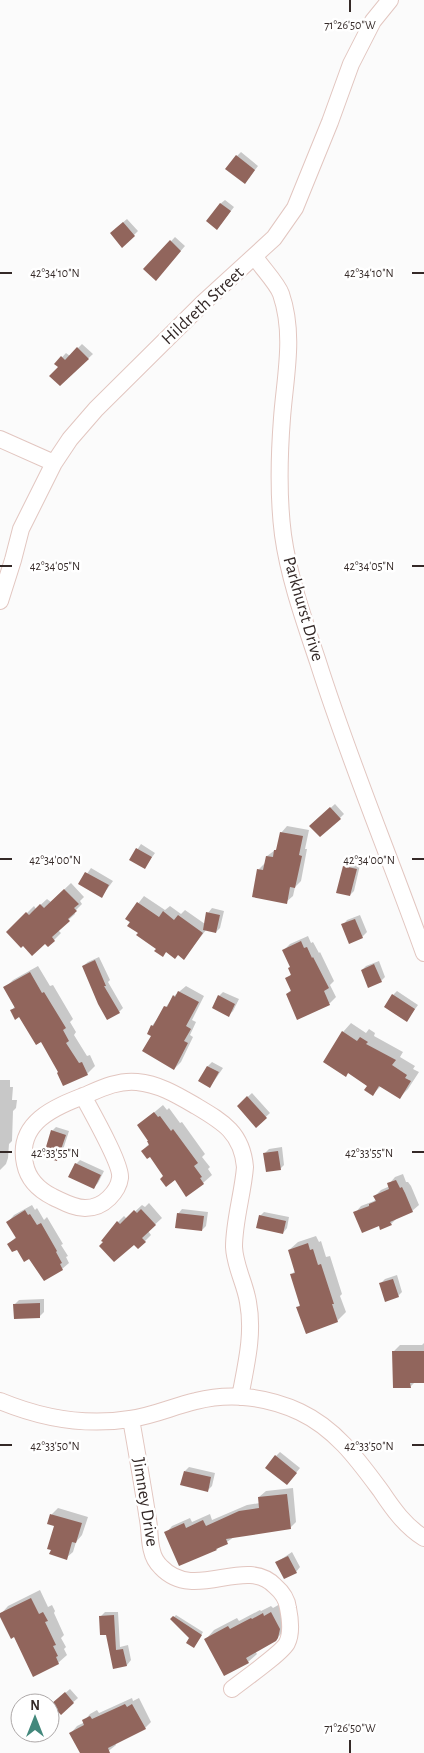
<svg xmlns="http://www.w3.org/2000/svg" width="424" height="1753" font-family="'Alegreya Sans',sans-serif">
	<rect width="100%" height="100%" fill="#fbfbfb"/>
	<path fill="#0003" d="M241,152L258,166L249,178L237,156Z
		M225,200L234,207L221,224L220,204Z
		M127,219L138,231L134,235L115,229Z
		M175,237L185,246L160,275L145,269Z
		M82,344L93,354L60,385L59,367L56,364L66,353L70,356Z
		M335,804L344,814L340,818L315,822Z
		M287,826L309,830L305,849H307L301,881L295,887L293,896L286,902L259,869L266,862L267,856L278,848L281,833Z
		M141,844L155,853L145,867L131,859Z
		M349,862L360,865L354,891L350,895L344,867Z
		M91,868L113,881L102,896L80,884Z
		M71,883L84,897L80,901L82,904L74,912L75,914L58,930L61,933L48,946L45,942L8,932L34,906L36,909L47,899L51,902Z
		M144,896L165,910L170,906L181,914L185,910L205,924L208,913L212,908L224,911L220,928L216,932L206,930L184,958L178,954L167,951L163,955L126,919Z
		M360,915L367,932L362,937L350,942L343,925L347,920Z
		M308,936L311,943L313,942L319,953L320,952L334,981L330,985L336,997L330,1003L298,1018L287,994L292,989L287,979L292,973L291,966L284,950L290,944Z
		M99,957L110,980L108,982L123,1008L119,1012L83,966L88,962Z
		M379,961L385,977L381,981L362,970L366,966Z
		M38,966L50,986L53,985L73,1019L70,1022L76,1032L74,1035L87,1056L90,1055L95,1066L87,1074L60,1072L41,1040L20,1015L11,1011L15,1006L5,988L13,980Z
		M186,986L204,996L192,1020L196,1022L190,1035L193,1037L181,1062L174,1069L152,1035V1026L174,996Z
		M397,991L418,1005L407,1020L393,995Z
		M223,992L239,999L233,1011L229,1015L219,996Z
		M351,1023L366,1033L369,1029L375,1033L374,1036L403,1052L400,1057L415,1066L413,1069L419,1072L408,1089L400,1097L381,1086L373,1094L369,1085L349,1072L346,1075L343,1032Z
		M212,1062L223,1068L210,1087L208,1066Z
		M0,1080H10V1087H13L12,1100H17L16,1108L13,1111L12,1141L9,1144L8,1158L6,1164L0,1170Z
		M252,1093L270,1113L256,1126L238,1106Z
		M163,1105L167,1110L169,1108L180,1123L182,1122L205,1154L202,1157L210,1167L208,1169L212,1175L203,1183L164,1176L150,1155L142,1151L150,1143L139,1125Z
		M56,1127L69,1131L61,1156L57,1160L52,1131Z
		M282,1147L284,1165L280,1169L265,1153L269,1149Z
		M80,1160L104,1171L98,1183L94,1187L76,1164Z
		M403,1174L406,1182H408L411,1186L419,1205L412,1211L397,1218L391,1224L380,1225L355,1213L361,1206L374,1201L376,1199L375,1196L381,1190L390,1186L389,1184L395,1177Z
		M149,1203L162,1218L148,1231L151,1235L145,1241L111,1229L124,1216L127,1219L142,1205L145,1207Z
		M32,1205L35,1210L37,1208L44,1220L47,1217L63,1244L61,1245L68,1256L66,1257L69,1263L62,1269L30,1257L17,1248L9,1244L17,1236L8,1222L14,1215Z
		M182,1209L208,1212L206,1226L202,1230L178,1214Z
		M264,1212L289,1217L287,1228L283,1233L260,1216Z
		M316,1236L319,1242L321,1241L326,1257L330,1256L342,1294L340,1296L346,1312L337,1321L297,1308L301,1304L291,1275L296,1270L289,1250L298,1242Z
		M397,1275L402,1292L398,1296L380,1284L385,1279Z
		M44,1299V1312L40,1316L15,1304L19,1300Z
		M424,1343V1382H415L410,1387L393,1352L400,1345H422Z
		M280,1452L300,1468L291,1479L276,1456Z
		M189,1467L215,1473L212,1486L208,1490L185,1471Z
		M293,1488L296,1522L290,1528L234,1537L217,1549L180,1564L166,1533L172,1526L190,1518L192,1522L210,1514L212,1520L247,1505L260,1503L259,1497L266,1491Z
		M58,1508L88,1517L82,1535L76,1542L73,1552L66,1558L55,1525L49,1523L52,1514Z
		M292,1552L300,1567L296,1572L277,1562Z
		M40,1590L48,1607L52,1605L55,1611L54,1613L64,1635L61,1638L66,1647L64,1649L67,1655L58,1663L14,1636L0,1615L8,1606Z
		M280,1604L284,1631L275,1640L255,1651L257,1654L248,1662L206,1639L214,1630L237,1618L239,1621L260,1610L261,1611L271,1606L273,1608Z
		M105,1612H118L120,1647L128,1645L131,1660L127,1665L114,1668L107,1634L100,1617Z
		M176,1615L203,1632L196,1644L172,1619Z
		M70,1689L78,1698L61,1713L57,1700Z
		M132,1698L133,1701L139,1698L151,1722L145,1728L115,1743L116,1745L106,1753H81L71,1733L77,1726L85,1722L84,1721L90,1714L97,1710L99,1713Z"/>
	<path fill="#91655c" d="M236,155L255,170L245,184L225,169Z
		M220,203L231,211L217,230L206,221Z
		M123,222L135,236L122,248L110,233Z
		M170,240L181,251L156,281L143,269Z
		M77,347L89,359L60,386L49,376L58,367L54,364L61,356L65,360Z
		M330,807L341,819L320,837L309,826Z
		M280,832L303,836L299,855L302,856L295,888L290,887L287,904L252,897L257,869L263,870L266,856L273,857L274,850H276Z
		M136,848L152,857L145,869L129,860Z
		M343,866L357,869L350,896L336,893Z
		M85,872L109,885L102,898L78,884Z
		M64,889L79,904L74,908L77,911L68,919L70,921L52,937L55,941L48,947L45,944L32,956L23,946L21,948L6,932L26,912L29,915L40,904L44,908Z
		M137,902L159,917L163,911L174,920L178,915L203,933L184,960L178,955L175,959L166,952L163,957L154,951L156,949L136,935L138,933L127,926L130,922L125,919Z
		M206,912L220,915L216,933L203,930Z
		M355,919L363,938L349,944L341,924Z
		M301,941L304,948L307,947L312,958L313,957L329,988L324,991L330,1005L297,1020L286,994L291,991L285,978L291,975L288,968L290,967L282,950Z
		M95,960L106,986H104L120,1013L107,1020L98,1004L82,966Z
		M374,964L382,982L368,988L361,970Z
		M30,972L42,993L44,992L66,1028L63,1030L69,1041L66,1043L79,1063L82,1062L88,1075L63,1086L57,1073L58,1072L41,1042L36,1045L19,1017L15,1020L10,1010L15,1008L3,987Z
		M178,991L199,1002L186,1026L191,1029L184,1041L188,1043L174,1070L142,1051L151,1036L147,1034L151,1025L153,1026L164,1006L167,1007L173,995L175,997Z
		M392,994L415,1009L407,1022L384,1007Z
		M218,995L235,1004L229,1017L212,1008Z
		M342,1031L357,1041L360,1037L368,1042L366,1044L396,1060L392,1065L407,1075L405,1078L411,1081L400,1099L379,1086L373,1096L364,1090L367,1086L348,1073L346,1077L323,1062Z
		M207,1066L219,1072L210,1088L198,1081Z
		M247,1096L267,1118L256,1128L237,1106Z
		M154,1112L158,1117L160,1116L171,1131L173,1129L198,1163L194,1166L202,1177L200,1178L204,1184L186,1197L175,1180L166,1187L160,1179L163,1176L150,1157L147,1159L141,1151L149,1145L147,1141H148L137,1125Z
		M51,1130L66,1135L57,1161L43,1157Z
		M278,1151L281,1170L266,1172L263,1153Z
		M75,1163L101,1175L94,1189L68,1177Z
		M396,1180L400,1188L402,1187L405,1193L413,1212L390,1222L392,1225L380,1230L379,1226L362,1233L353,1212L369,1206V1204L376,1201L373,1196L389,1189L387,1183Z
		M141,1209L156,1225L142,1238L146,1242L138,1249L134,1245L114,1262L99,1246L103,1242L101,1241L117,1221L120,1224L134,1210L137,1213Z
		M25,1210L28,1215L30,1214L37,1225L41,1223L57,1251L56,1252L62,1263L60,1264L63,1270L44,1281L29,1259L24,1262L17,1250L12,1252L7,1244L16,1238L6,1222Z
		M177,1213L204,1216L202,1231L175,1228Z
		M259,1215L286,1221L283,1234L256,1228Z
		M308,1243L310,1250L313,1249L318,1265L321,1264L334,1304H332L338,1322L306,1334L296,1307L300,1306L290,1274L295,1273L288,1250Z
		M393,1279L399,1297L385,1302L379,1283Z
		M40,1303V1318L14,1319L13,1304Z
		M392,1351H424V1383H410L411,1388H393Z
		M275,1455L297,1473L287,1485L265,1468Z
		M184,1471L211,1477L208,1492L180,1485Z
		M287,1494L291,1529L226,1539L228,1544L216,1549L217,1550L179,1566L164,1532L184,1523L186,1528L203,1520L206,1526L239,1511L259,1508L258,1497Z
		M50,1514L82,1523L76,1543L72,1542L67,1560L49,1554L51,1550L47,1549L54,1526L47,1524Z
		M288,1556L297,1573L284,1579L275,1562Z
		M31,1598L39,1614L43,1612L48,1621L45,1622L56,1645L53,1646L58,1656L56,1657L59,1664L33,1677L14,1637L11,1639L0,1617V1613Z
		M271,1612L280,1629L278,1638L276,1641L246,1658L249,1663L224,1676L204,1639L228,1626L230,1629L251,1618L252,1619L263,1613L264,1616Z
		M114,1615L116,1650L123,1649L127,1666L113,1669L106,1635H100L99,1616Z
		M173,1616L202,1635L194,1648L186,1643L189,1638L170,1619Z
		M65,1692L74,1703L61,1715L51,1704Z
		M125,1704L127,1707L132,1704L146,1729L108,1748L110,1753H80L69,1733L84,1725L82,1720L90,1716L92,1719Z"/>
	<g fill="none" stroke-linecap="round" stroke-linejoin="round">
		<defs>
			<path id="minor" d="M255,257C262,268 277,283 281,294C295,335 285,377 282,418C279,457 278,496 283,535C289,578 304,620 318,662C349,760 389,855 424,953
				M0,439L54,463
				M0,601L13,560L21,529L54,463L70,439L96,409L203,303L274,238L295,208L330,122L351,64L373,21L390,0
				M83,1096C91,1111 122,1165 120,1178C119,1186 114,1193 109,1198C103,1204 94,1208 85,1208C74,1208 64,1202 53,1197C39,1190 28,1179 25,1164C16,1122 55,1107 86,1095C102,1088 119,1080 137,1082C159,1084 177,1095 196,1106C223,1122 242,1133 245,1167C243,1193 234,1221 234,1247C235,1267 245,1283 248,1302C254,1334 246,1365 240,1397
				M0,1401C41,1418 86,1426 130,1419C153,1416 174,1406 196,1401C231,1392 268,1397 300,1412C336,1429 358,1460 381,1491C393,1509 405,1526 424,1538
				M131,1419C137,1453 143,1487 148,1520C150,1530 149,1541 152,1551C153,1556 157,1563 161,1567C195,1603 245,1555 275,1586C282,1592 287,1599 288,1608C290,1618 292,1633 287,1643C283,1652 242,1681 232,1689"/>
		</defs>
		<use href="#minor" stroke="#e2c6c0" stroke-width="18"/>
		<use href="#minor" stroke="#fff" stroke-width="16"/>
	</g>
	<path fill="none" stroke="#342927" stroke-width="2" d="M350,0V12M0,273H12M412,273H424M0,566H12M412,566H424M0,859H12M412,859H424M0,1152H12M412,1152H424M0,1445H12M412,1445H424M350,1740V1753"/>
	<g text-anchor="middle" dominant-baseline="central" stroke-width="5" stroke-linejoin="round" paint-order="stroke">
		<g font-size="18" fill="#342927" stroke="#fff">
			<text transform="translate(203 306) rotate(-43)">Hildreth Street</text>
			<text transform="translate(303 609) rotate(74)">Parkhurst Drive</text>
			<text transform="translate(145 1502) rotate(81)">Jimney Drive</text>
		</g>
	</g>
	<g font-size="12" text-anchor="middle" fill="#342927" stroke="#fff" stroke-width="5" stroke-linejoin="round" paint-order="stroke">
		<text x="350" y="29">71°26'50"W</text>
		<text x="55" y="277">42°34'10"N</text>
		<text x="369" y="277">42°34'10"N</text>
		<text x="55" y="570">42°34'05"N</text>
		<text x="369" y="570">42°34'05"N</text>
		<text x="55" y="864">42°34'00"N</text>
		<text x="369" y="864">42°34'00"N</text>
		<text x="55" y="1157">42°33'55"N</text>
		<text x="369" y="1157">42°33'55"N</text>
		<text x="55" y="1450">42°33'50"N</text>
		<text x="369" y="1450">42°33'50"N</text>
		<text x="350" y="1732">71°26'50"W</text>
	</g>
	<g transform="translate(35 1718)"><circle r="24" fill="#ffffff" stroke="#aea9a9"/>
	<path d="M0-4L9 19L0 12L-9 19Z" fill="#43887c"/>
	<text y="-8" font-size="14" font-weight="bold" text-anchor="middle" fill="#342927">N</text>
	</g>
</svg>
